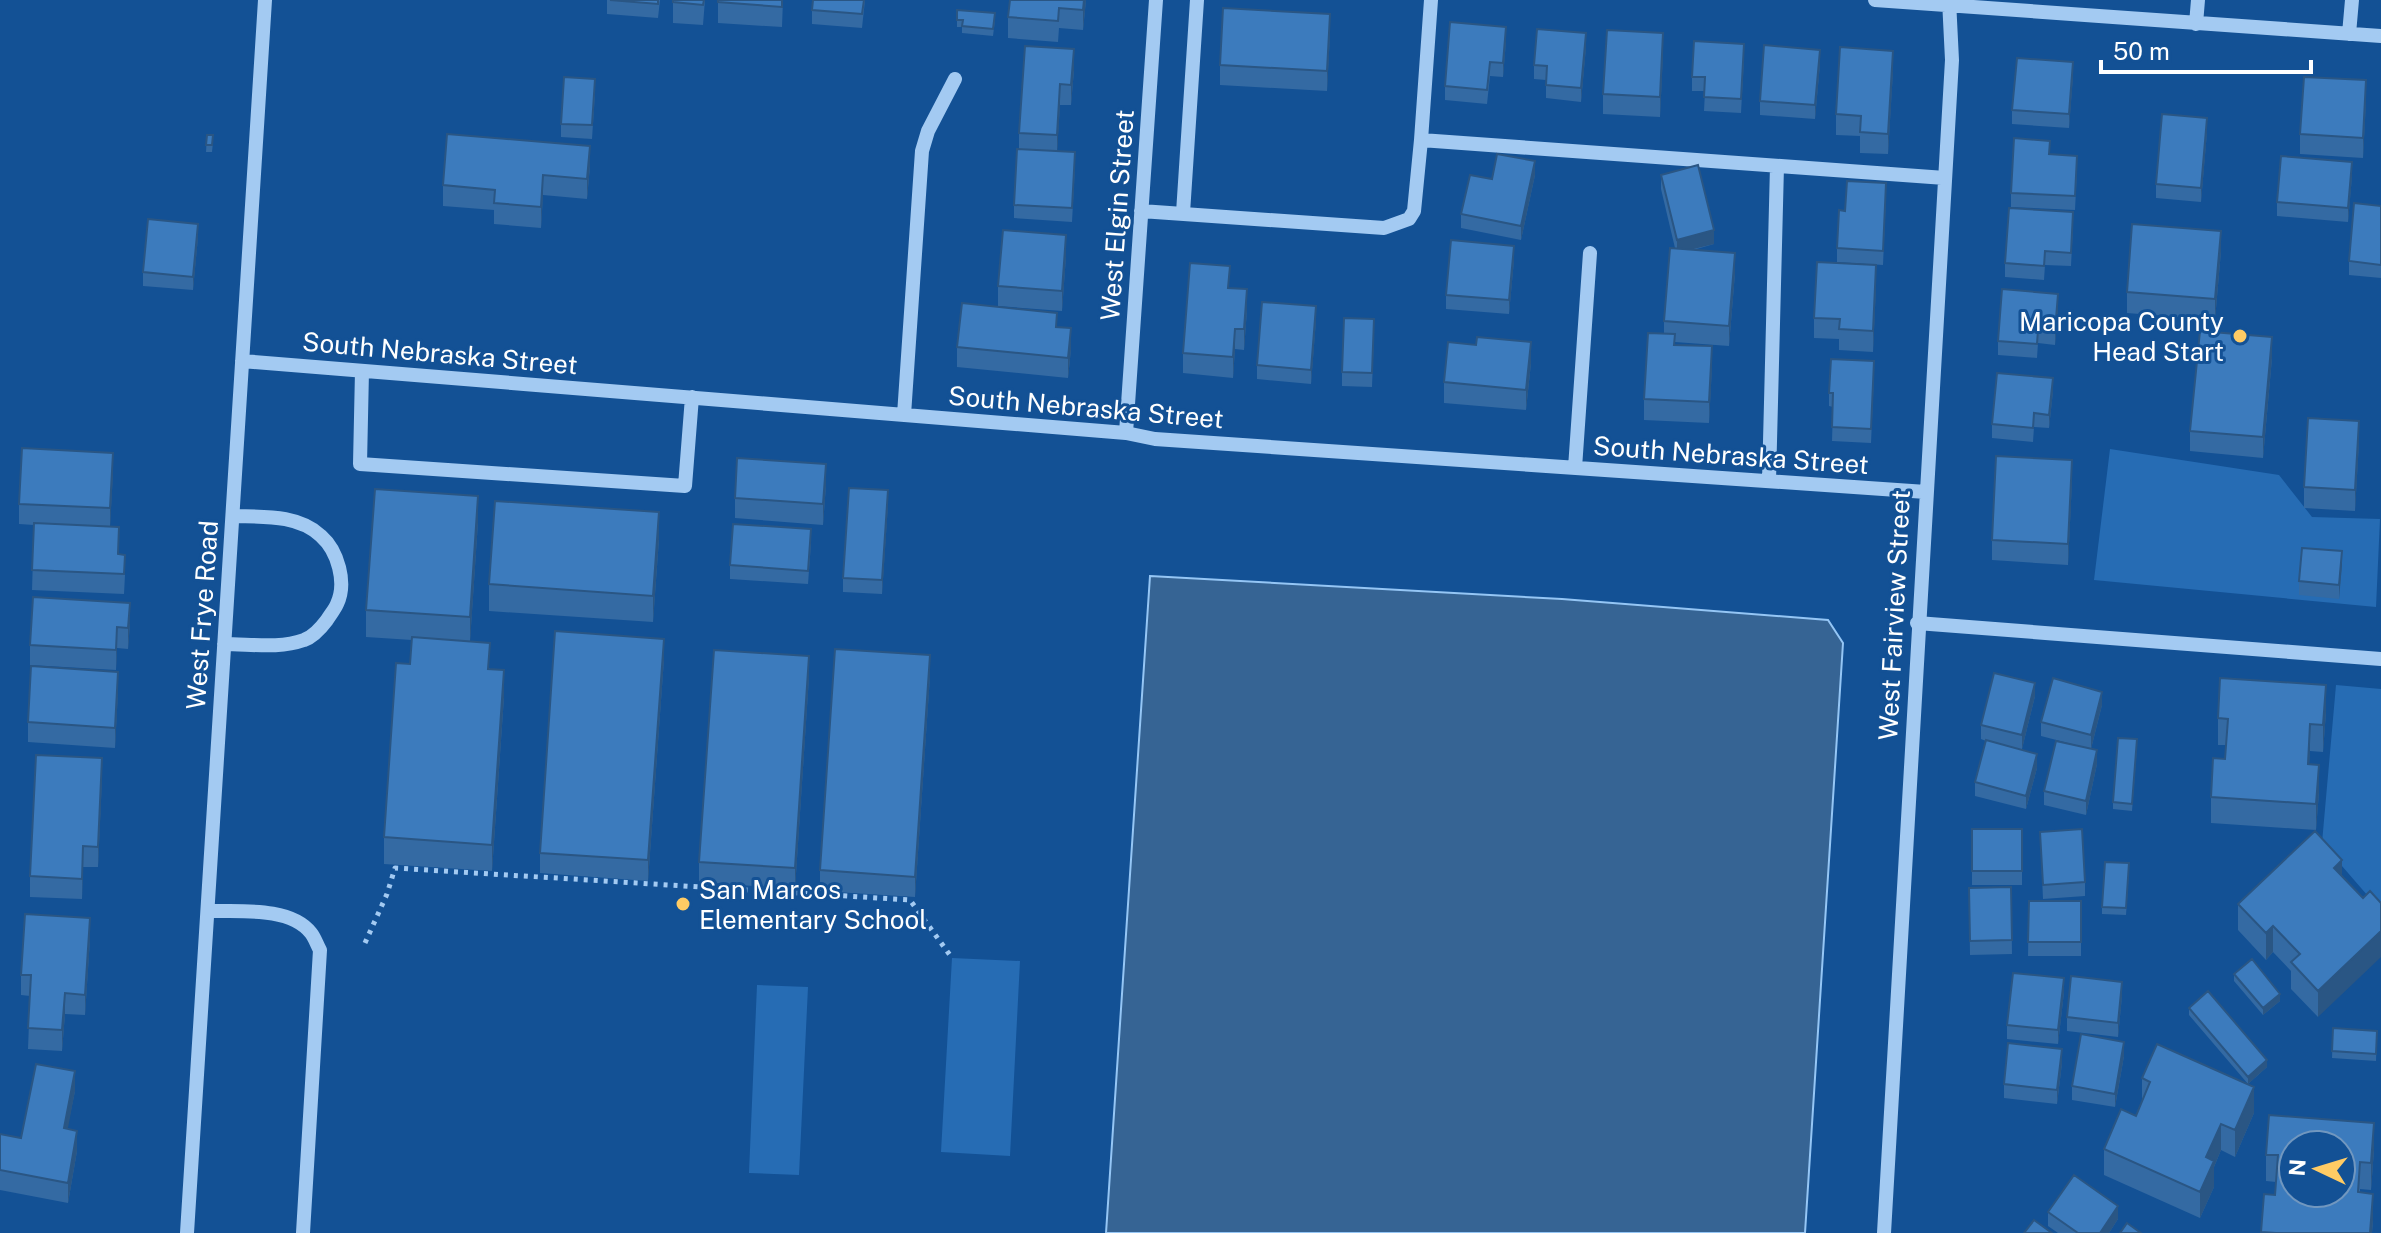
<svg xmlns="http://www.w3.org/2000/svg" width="2381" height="1233" font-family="'Public Sans',sans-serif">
	<rect width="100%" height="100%" fill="#135195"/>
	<path fill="#266cb4" d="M2110,449L2279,475L2312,517L2380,519L2376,607L2094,580Z
		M2336,685L2381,689V911L2322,843Z
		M952,958L1020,961L1010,1156L941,1152Z
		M757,985L808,987L799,1175L749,1173Z"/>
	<path fill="#366494" stroke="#95c6f5" stroke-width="2" d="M1150,576L1562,599L1828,620L1843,643L1805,1233H1106Z"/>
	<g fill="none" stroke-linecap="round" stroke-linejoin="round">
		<path stroke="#a3caf2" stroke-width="5" stroke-dasharray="4 6" stroke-linecap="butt" d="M365,943L387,894L395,868L910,900L952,958"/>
		<path stroke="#a3caf2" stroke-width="14" d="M1431,0L1421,140L1945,178
			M1875,0L2381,36
			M2196,24L2198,0
			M2349,34L2352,0
			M1141,211L1384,228L1409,219L1414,211L1421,140
			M1183,213L1197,0
			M242,361L1126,433L1155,439L1926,492
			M362,371L360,464L685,486L692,397
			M904,415L922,151L928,131L955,79
			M1126,433L1156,0
			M1575,468L1590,253
			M1769,481L1777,166
			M1917,623L2381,659
			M224,644C251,644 279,649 304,640C313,637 321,628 327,620C330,615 335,609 337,604C347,583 338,551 321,536C298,514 261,517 233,516
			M208,911C238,912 290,906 311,933C315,938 317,945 320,950L303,1233
			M187,1233L265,0
			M1884,1233L1952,60L1949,0"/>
	</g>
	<path fill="#346aa3" d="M607,0H660L658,18L607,14Z
		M673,0H705L703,25L673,23Z
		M718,0H783L782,27L718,23Z
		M865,0L862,28L812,24V10Z
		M1086,0L1083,30L1059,28L1058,42L1008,38V17Z
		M957,10L995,20L993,36L962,33V27H957Z
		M1330,34L1327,91L1220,85V65Z
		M1506,41L1503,77L1490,76L1487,104L1445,100V86Z
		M1586,47L1581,102L1546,98V80L1534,79V65Z
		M1663,53L1660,117L1603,114V94Z
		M1744,58L1741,113L1704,111L1705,91H1692V77Z
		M1820,64L1815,119L1760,115V101Z
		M1074,70L1071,105H1060L1057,151L1075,166L1072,222L1014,218V205L1019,149V133Z
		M1893,71L1888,154L1860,153V136L1836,135V114Z
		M2073,76L2069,128L2012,124V110Z
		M595,93L592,139L561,137V124Z
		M2366,101L2363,158L2300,154V134Z
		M2207,132L2201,202L2156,198V184Z
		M207,135L213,142L212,152H206Z
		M2050,154L2077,170L2075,210L2011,207V193Z
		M590,166L587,199L543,195L541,228L494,224V210L443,206V185Z
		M1535,175L1521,240L1461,228V214L1492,179Z
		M1661,175L1714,244L1693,250L1735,273L1729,346L1675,342V345L1712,367L1709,423L1644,420V399L1664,334V321L1675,248L1661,189Z
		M2352,176L2348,222L2277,216V202Z
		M1886,197L1883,265L1837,262V248Z
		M2381,206V278L2349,275V261Z
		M2073,226L2071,266L2045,265L2044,280L2005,277V263Z
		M198,237L193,290L143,286V272Z
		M2221,251L2215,320L2127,313V292Z
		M1066,256L1062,311L998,306V286Z
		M1514,260L1509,314L1446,309V295Z
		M1876,286L1873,352L1839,350V339L1814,338V318Z
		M1230,288L1247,310L1244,350L1235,349L1233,378L1183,373V353Z
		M2058,308L2055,345L2038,343L2037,358L1998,355V341Z
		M1316,320L1311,384L1257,379V365Z
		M1057,327L1071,349L1068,378L957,367V347Z
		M1374,333L1372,387L1342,386V372Z
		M1476,345L1531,363L1526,410L1444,403V382Z
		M2272,358L2263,458L2190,451V431Z
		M1874,375L1871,443L1832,441L1833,407L1829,406V393Z
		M2053,391L2049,428L2034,427L2033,442L1992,438V424Z
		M2359,442L2355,511L2304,508V487Z
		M113,473L110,526L125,575L124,594L32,590L34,525L19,524V504Z
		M2072,481L2068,565L1992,560V540Z
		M826,485L823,525L735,518V498Z
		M888,504L882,594L843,592V578Z
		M478,522L470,641L490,669L504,697L492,871L384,864V837L410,664L412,640L366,637V610Z
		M659,539L653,622L489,611V584Z
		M811,543L808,584L730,579V565Z
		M2342,565L2339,599L2299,595V581Z
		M130,623L128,649L117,648L116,670L30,665V645Z
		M664,659L648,881L540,873V853Z
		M930,676L915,897L820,891V870Z
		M809,677L795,889L699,882V862Z
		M118,692L115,748L28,742V722Z
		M2035,696L2022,749L2037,768L2026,809L1975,796V782L1986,741L1981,739V725Z
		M2102,705L2091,749L2041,736V722Z
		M2326,712L2323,752L2310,751L2309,764L2319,792L2316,830L2211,823V797L2225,759L2226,745H2218V718Z
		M2137,746L2132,811L2113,809V802Z
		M2097,764L2086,815L2044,805V791Z
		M102,778L98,867H83L82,899L30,897V876Z
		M1972,829H2022V885H1972Z
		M2040,832L2085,882V896L2043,899Z
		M2342,860L2318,1017L2291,989V971L2273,952L2266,960L2238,930V904Z
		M2129,870L2126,915L2102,914V907Z
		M2011,887L2012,954L1970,955L1969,888Z
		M2029,901H2081V956H2028Z
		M90,939L85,1015L65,1014L62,1051L28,1049L30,996L21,995V975Z
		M2234,974L2280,1001L2263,1015L2234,981Z
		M2064,992L2058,1044L2007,1039V1025Z
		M2122,996L2118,1037L2067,1031V1017Z
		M2189,1008L2267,1067L2248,1084L2189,1015Z
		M2333,1028L2377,1031L2376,1061L2332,1058Z
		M2124,1056L2115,1107L2072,1100V1086Z
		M2062,1063L2057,1104L2004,1098V1084Z
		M2142,1078L2254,1113L2235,1157L2221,1150L2214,1167V1187L2200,1218L2104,1175V1149L2136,1116L2142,1101Z
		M75,1091L67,1129L77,1151L68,1203L0,1190V1134L21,1138Z
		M2374,1150L2371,1190L2360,1189V1193L2373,1220L2372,1233H2261L2264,1194L2275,1195L2276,1182L2266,1181V1155Z
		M2048,1212L2118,1219L2109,1233H2058L2048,1226Z"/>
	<path fill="#2a5684" d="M1084,0H1086L1083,30V10Z
		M1330,14V34L1327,91V71Z
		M1506,27V41L1503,77V63Z
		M1586,33V47L1581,102V88Z
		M1663,33V53L1660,117V97Z
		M1074,49V70L1071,105V85Z
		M1820,50V64L1815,119V105Z
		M1893,51V71L1888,154V134Z
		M2073,62V76L2069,128V114Z
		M2366,80V101L2363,158V138Z
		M1060,84V105L1057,156V135Z
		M2207,118V132L2201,202V188Z
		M590,146V166L587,199V179Z
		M1535,161V175L1521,240V226Z
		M2352,162V176L2348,222V208Z
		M543,175V195L541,228V207Z
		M198,224V237L193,290V277Z
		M1714,230V244L1677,253V240Z
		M2221,231V251L2215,320V299Z
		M1066,235V256L1062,311V291Z
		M1514,246V260L1509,314V300Z
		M1735,253V273L1729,346V326Z
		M1876,265V286L1873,352V331Z
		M1247,289V310L1244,350V329Z
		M2058,294V308L2055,345V331Z
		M1316,306V320L1311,384V370Z
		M1071,328V349L1068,378V358Z
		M1235,329V349L1233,378V357Z
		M2272,337V358L2263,458V437Z
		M1531,342V363L1526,410V390Z
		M1712,346V367L1709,423V402Z
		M2053,378V391L2049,428V415Z
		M2359,421V442L2355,511V490Z
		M113,453V473L110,529V508Z
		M2072,460V481L2068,565V544Z
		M826,464V485L823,525V504Z
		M888,490V504L882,594V580Z
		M478,496V522L470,643V617Z
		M659,512V539L653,622V596Z
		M2342,551V565L2339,599V585Z
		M130,603V623L128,649V628Z
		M117,627V648L116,670V650Z
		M664,639V659L648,881V860Z
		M930,655V676L915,897V877Z
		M809,656V677L795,889V868Z
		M504,670V697L492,871V845Z
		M118,672V692L115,748V728Z
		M2035,683V696L2022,749V735Z
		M2326,685V712L2323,752V725Z
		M2102,692V705L2091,749V735Z
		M2310,724V751L2308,791V764Z
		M2097,750V764L2086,815V801Z
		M2037,754V768L2026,809V796Z
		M102,758V778L98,867V847Z
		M2319,765V792L2316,830V804Z
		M83,846V867L82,899V879Z
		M2342,860V886L2334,868Z
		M90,918V939L85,1015V995Z
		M2273,926V952L2266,960V933Z
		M2381,931V957L2318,1017V991Z
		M2064,978V992L2058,1044V1030Z
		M2122,982V996L2118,1037V1023Z
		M65,993V1014L62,1051V1030Z
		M2280,994V1001L2263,1015V1008Z
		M2124,1042V1056L2115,1107V1094Z
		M2062,1049V1063L2057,1104V1090Z
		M2267,1060V1067L2248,1084V1077Z
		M75,1071V1091L64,1149V1128Z
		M2254,1087V1113L2235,1157V1130Z
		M2374,1123V1150L2371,1190V1163Z
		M2221,1124V1150L2214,1167V1187L2200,1218V1192L2206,1157Z
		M77,1131V1151L68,1203V1183Z
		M2373,1194V1220L2372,1233H2370Z
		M2118,1206V1219L2109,1233H2100Z"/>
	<path fill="#3c7bbd" stroke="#2a5684" stroke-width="2" fill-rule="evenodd" d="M610,0H658V4Z
		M673,0H704L703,5L673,2Z
		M718,0H782V7L718,2Z
		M813,0H864L862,14L812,10Z
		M1010,0H1084L1083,10L1059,8L1058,21L1008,17Z
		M1223,8L1330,14L1327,71L1220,65Z
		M957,10L995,13L993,29L962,26L963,20H957Z
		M1450,22L1506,27L1503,63L1490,62L1487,90L1445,86Z
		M1537,29L1586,33L1581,88L1546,85L1547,66L1534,65Z
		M1607,30L1663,33L1660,97L1603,94Z
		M1694,41L1744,44L1741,99L1704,97L1705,77H1692Z
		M1764,45L1820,50L1815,105L1760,101Z
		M1025,46L1074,49L1071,85L1060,84L1057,135L1019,133Z
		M1840,47L1893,51L1888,134L1860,132L1861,116L1836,114Z
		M2017,58L2073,62L2069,114L2012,110Z
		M564,77L595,79L592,125L561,124Z
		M2304,77L2366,80L2363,138L2300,134Z
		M2162,114L2207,118L2201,188L2156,184Z
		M447,134L590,146L587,179L543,175L541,207L494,203L495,190L443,185Z
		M207,135H213L212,145H206Z
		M2014,138L2050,141L2049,154L2077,156L2075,196L2011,193Z
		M1017,149L1075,152L1072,208L1014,205Z
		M1497,154L1535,161L1521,226L1461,214L1470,175L1492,179Z
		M2281,156L2352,162L2348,208L2277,202Z
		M1698,165L1714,230L1677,240L1661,175Z
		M1847,181L1886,183L1883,251L1837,248L1839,210L1845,211Z
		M2354,203L2381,206V265L2349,261Z
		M2009,208L2073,212L2071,253L2045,251L2044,266L2005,263Z
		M148,219L198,224L193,277L143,272Z
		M2132,224L2221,231L2215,299L2127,292Z
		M1003,230L1066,235L1062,291L998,286Z
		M1451,240L1514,246L1509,300L1446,295Z
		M1670,248L1735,253L1729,326L1664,321Z
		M1817,262L1876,265L1873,331L1839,329L1840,319L1814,318Z
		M1190,263L1230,266L1228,288L1247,289L1244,329H1235L1233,357L1183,353Z
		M2002,289L2058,294L2055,331L2038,330L2037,344L1998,341Z
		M1262,302L1316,306L1311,370L1257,365Z
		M962,303L1057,313L1056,327L1071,328L1068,358L957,347Z
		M1344,318L1374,319L1372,373L1342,372Z
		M2200,331L2272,337L2263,437L2190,431Z
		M1648,333L1675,334L1674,345L1712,346L1709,402L1644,399Z
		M1477,337L1531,342L1526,390L1444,382L1448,342L1476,345Z
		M1831,359L1874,361L1871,429L1832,427L1833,393H1829Z
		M1997,373L2053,378L2049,415L2034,413L2033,428L1992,424Z
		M2308,418L2359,421L2355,490L2304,487Z
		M22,448L113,453L110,508L19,504Z
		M1996,456L2072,460L2068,544L1992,540Z
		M737,458L826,464L823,504L735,498Z
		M849,488L888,490L882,580L843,578Z
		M375,489L478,496L470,617L366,610Z
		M495,501L659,512L653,596L489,584Z
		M34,523L119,527L118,554L125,555L124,574L32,570Z
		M733,524L811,529L808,571L730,565Z
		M2302,548L2342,551L2339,585L2299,581Z
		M33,597L130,603L128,628L117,627L116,650L30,645Z
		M555,631L664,639L648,860L540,853Z
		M412,637L490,643L488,669L504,670L492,845L384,837L396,663L410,664Z
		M835,649L930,655L915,877L820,870Z
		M714,650L809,656L795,868L699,862Z
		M31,666L118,672L115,728L28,722Z
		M1994,673L2035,683L2022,735L1981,725Z
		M2053,678L2102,692L2091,735L2041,722Z
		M2220,678L2326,685L2323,725L2310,724L2308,764L2319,765L2316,804L2211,797L2213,758L2225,759L2228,719L2218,718Z
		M2118,738L2137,739L2132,804L2113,802Z
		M1986,740L2037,754L2026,796L1975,782Z
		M2056,741L2097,750L2086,801L2044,791Z
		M36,755L102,758L98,847L83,846L82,879L30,876Z
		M1972,829H2022V871H1972Z
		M2082,829L2085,882L2043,885L2040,832Z
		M2315,831L2342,860L2334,868L2363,898L2370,891L2381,903V931L2318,991L2291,962L2300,954L2273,926L2266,933L2238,904Z
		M2105,862L2129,863L2126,908L2102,907Z
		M2011,887L2012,940L1970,941L1969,888Z
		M2029,901H2081V942H2028Z
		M25,914L90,918L85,995L65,993L62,1030L28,1028L31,975H21Z
		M2252,959L2280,994L2263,1008L2234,974Z
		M2013,973L2064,978L2058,1030L2007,1025Z
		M2071,976L2122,982L2118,1023L2067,1017Z
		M2208,991L2267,1060L2248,1077L2189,1008Z
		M2333,1028L2377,1031L2376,1054L2332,1051Z
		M2081,1034L2124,1042L2115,1094L2072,1086Z
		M2008,1043L2062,1049L2057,1090L2004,1084Z
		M2157,1044L2254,1087L2235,1130L2221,1124L2206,1157L2214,1161L2200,1192L2104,1149L2121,1109L2136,1116L2150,1082L2142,1078Z
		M36,1064L75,1071L64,1128L77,1131L68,1183L0,1170V1134L21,1138Z
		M2269,1115L2374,1123L2371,1163L2360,1162L2358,1192L2373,1194L2370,1233H2276L2261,1232L2264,1194L2275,1195L2278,1155H2266ZM2293,1145H2341V1193H2293Z
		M2074,1175L2118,1206L2100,1233H2078L2048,1212Z
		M2034,1220L2052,1233H2024Z
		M2127,1223L2141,1233H2120Z"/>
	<g fill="#ffcb64" stroke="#135195" stroke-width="3">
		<circle cx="2240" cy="336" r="8"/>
		<circle cx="683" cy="904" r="8"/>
	</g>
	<g text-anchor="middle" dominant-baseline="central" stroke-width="6" stroke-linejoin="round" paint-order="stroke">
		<g font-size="26" fill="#fff" stroke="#135195">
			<text transform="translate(1117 215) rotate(-86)">West Elgin Street</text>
			<text transform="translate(440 353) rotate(5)">South Nebraska Street</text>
			<text transform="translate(1086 407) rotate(5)">South Nebraska Street</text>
			<text transform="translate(1731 455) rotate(4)">South Nebraska Street</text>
			<text transform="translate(202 615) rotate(-86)">West Frye Road</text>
			<text transform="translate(1894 615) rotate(-87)">West Fairview Street</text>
		</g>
		<g font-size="26" fill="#fff" stroke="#135195" text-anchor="end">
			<text x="2224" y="321">Maricopa County<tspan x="2224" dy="30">Head Start</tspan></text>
			<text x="699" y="889" text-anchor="start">San Marcos<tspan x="699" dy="30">Elementary School</tspan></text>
		</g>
	</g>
	<g transform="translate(2317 1169) rotate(274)"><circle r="38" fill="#135195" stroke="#7197bf" stroke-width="2"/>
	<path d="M0-6L14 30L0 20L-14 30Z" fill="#ffcb64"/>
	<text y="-12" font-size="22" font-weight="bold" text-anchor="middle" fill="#ffffff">N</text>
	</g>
	<path d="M2101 60v12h210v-12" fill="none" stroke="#ffffff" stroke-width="4"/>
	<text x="2113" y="60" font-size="24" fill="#ffffff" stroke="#135195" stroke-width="6" paint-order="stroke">50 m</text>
</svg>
